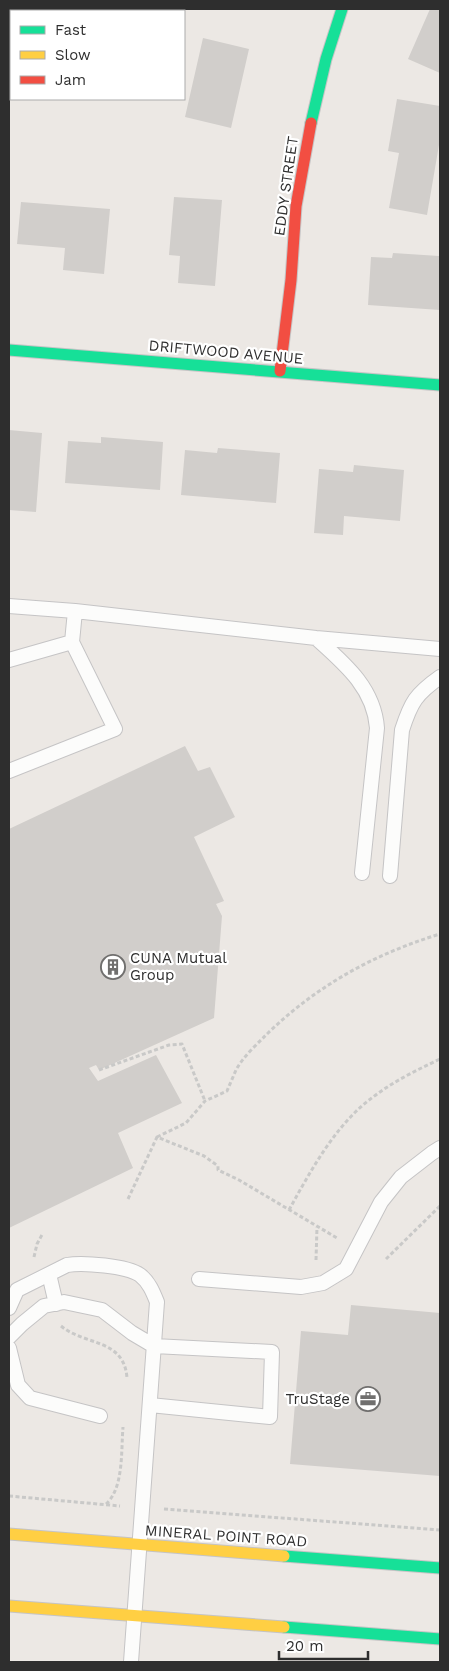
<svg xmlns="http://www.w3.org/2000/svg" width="449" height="1671" font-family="'Work Sans',sans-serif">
	<rect width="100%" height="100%" fill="#ece8e4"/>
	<path fill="#d1cecb" d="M430,9H440V73L408,59Z
		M203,38L249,49L231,128L185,117Z
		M397,99L440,106V139L427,215L389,208L399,153L388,151Z
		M174,197L222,200L215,286L178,283L180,256L169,255Z
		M21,202L110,209L104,274L63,270L65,248L17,244Z
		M393,253L439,256L440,310L368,305L371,257L392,258Z
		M9,430L42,433L36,512L9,510Z
		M101,437L163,442L160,490L65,483L68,441L101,443Z
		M218,448L280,453L276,503L181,495L185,450L217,453Z
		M354,465L404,470L400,521L344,516L343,535L314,533L319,469L353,472Z
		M185,746L198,771L210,767L235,817L194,837L224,901L216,904L222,916L214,1018L99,1070L96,1065L89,1068L98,1081L156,1055L182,1103L118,1133L133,1168L9,1228V829Z
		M351,1305L440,1313V1476L290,1464L301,1331L348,1335Z"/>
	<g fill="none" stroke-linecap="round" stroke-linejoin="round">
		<defs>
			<path id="lane" d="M9,606L75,611L316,638L440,649
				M316,638C345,664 374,688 377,728L362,873
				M9,660L72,642
				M9,771L115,729L72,642L75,611
				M390,876L402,730C411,702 416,694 440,677
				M49,1274L56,1304
				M199,1279L301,1287L323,1283L346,1269L381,1202L401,1177L432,1153L440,1148
				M9,1308L17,1290L67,1265C83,1262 127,1266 140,1275C149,1282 153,1292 157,1302L131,1662
				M9,1337L22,1324L44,1306L64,1302L102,1310L132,1333L154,1346L272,1352L270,1417L150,1405
				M9,1348L18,1385L30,1398L100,1416"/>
			<path id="fast" d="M311,123L326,59L342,9
				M9,350L440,385
				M284,1556L440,1568
				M284,1627L440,1639"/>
			<path id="slow" d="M9,1534L284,1556
				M9,1606L284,1627"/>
			<path id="jam" d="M280,371L291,280L296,206L311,123"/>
		</defs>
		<use href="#lane" stroke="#c5c4c5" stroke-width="16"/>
		<use href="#fast" stroke="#c5c4c5" stroke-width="13"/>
		<use href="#slow" stroke="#c5c4c5" stroke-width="13"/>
		<use href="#jam" stroke="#c5c4c5" stroke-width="13"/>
		<path stroke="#c9c9c8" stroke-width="3" stroke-dasharray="4 2.5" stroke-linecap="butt" d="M99,1070L169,1045L182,1044L205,1101
			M157,1137L186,1123L205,1101L227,1091C230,1084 233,1077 236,1070C243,1057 256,1045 266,1035C316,986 374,954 440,934
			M128,1199L157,1137L204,1156L218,1166V1170L239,1180L337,1238
			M289,1210C311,1170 336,1124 373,1097C394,1081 417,1070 440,1059
			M34,1257L37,1244L43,1233
			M386,1259L440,1206
			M316,1260L317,1227
			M61,1326C85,1346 124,1338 127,1378
			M9,1496L120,1506
			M106,1504C124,1488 121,1450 123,1427
			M164,1509L440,1530"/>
		<use href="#lane" stroke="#fcfcfb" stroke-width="14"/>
		<use href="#fast" stroke="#16e098" stroke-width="11"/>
		<use href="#slow" stroke="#ffcf43" stroke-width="11"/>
		<use href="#jam" stroke="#f24e42" stroke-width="11"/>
	</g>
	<defs>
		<symbol id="building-ring" viewBox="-11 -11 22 22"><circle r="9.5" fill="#fff" stroke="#706f6e" stroke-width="1.5"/><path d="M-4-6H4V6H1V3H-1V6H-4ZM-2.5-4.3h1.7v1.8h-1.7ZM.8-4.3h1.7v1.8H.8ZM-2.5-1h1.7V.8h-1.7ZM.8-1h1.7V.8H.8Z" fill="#706f6e"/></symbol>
		<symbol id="office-ring" viewBox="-11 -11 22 22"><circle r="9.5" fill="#fff" stroke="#706f6e" stroke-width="1.5"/><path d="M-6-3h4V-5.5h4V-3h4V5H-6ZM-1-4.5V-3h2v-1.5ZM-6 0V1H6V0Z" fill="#706f6e"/></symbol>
	</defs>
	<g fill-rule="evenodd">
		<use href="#building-ring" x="99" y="953" width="28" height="28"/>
		<use href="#office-ring" x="354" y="1385" width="28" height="28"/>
	</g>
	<g text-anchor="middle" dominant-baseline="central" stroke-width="4.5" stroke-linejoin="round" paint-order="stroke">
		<g font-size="15" fill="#2e2e2e" stroke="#fff">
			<text transform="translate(286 186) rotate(-82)">EDDY STREET</text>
			<text transform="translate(226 352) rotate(5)">DRIFTWOOD AVENUE</text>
			<text transform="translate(226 1536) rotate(4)">MINERAL POINT ROAD</text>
		</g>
		<g font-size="15" fill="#2e2e2e" stroke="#fff" text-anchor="start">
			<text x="130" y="958">CUNA Mutual<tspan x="130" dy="17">Group</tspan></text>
			<text x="350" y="1399" text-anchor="end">TruStage</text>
		</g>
	</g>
	<rect width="449" height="1671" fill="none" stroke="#2e2e2e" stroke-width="20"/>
	<rect x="10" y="10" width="175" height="90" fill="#ffffff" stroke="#ababab"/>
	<rect x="20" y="26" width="25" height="8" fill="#16e098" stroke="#ababab"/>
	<text x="55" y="35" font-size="15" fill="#2e2e2e">Fast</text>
	<rect x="20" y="51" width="25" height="8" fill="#ffcf43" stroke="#ababab"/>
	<text x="55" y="60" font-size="15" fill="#2e2e2e">Slow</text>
	<rect x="20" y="76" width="25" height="8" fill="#f24e42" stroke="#ababab"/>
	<text x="55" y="85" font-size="15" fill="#2e2e2e">Jam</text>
	<path d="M279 1651v8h89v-8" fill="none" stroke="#2e2e2e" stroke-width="2.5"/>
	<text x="286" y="1651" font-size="15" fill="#2e2e2e" stroke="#ffffff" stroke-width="4" paint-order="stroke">20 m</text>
</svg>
